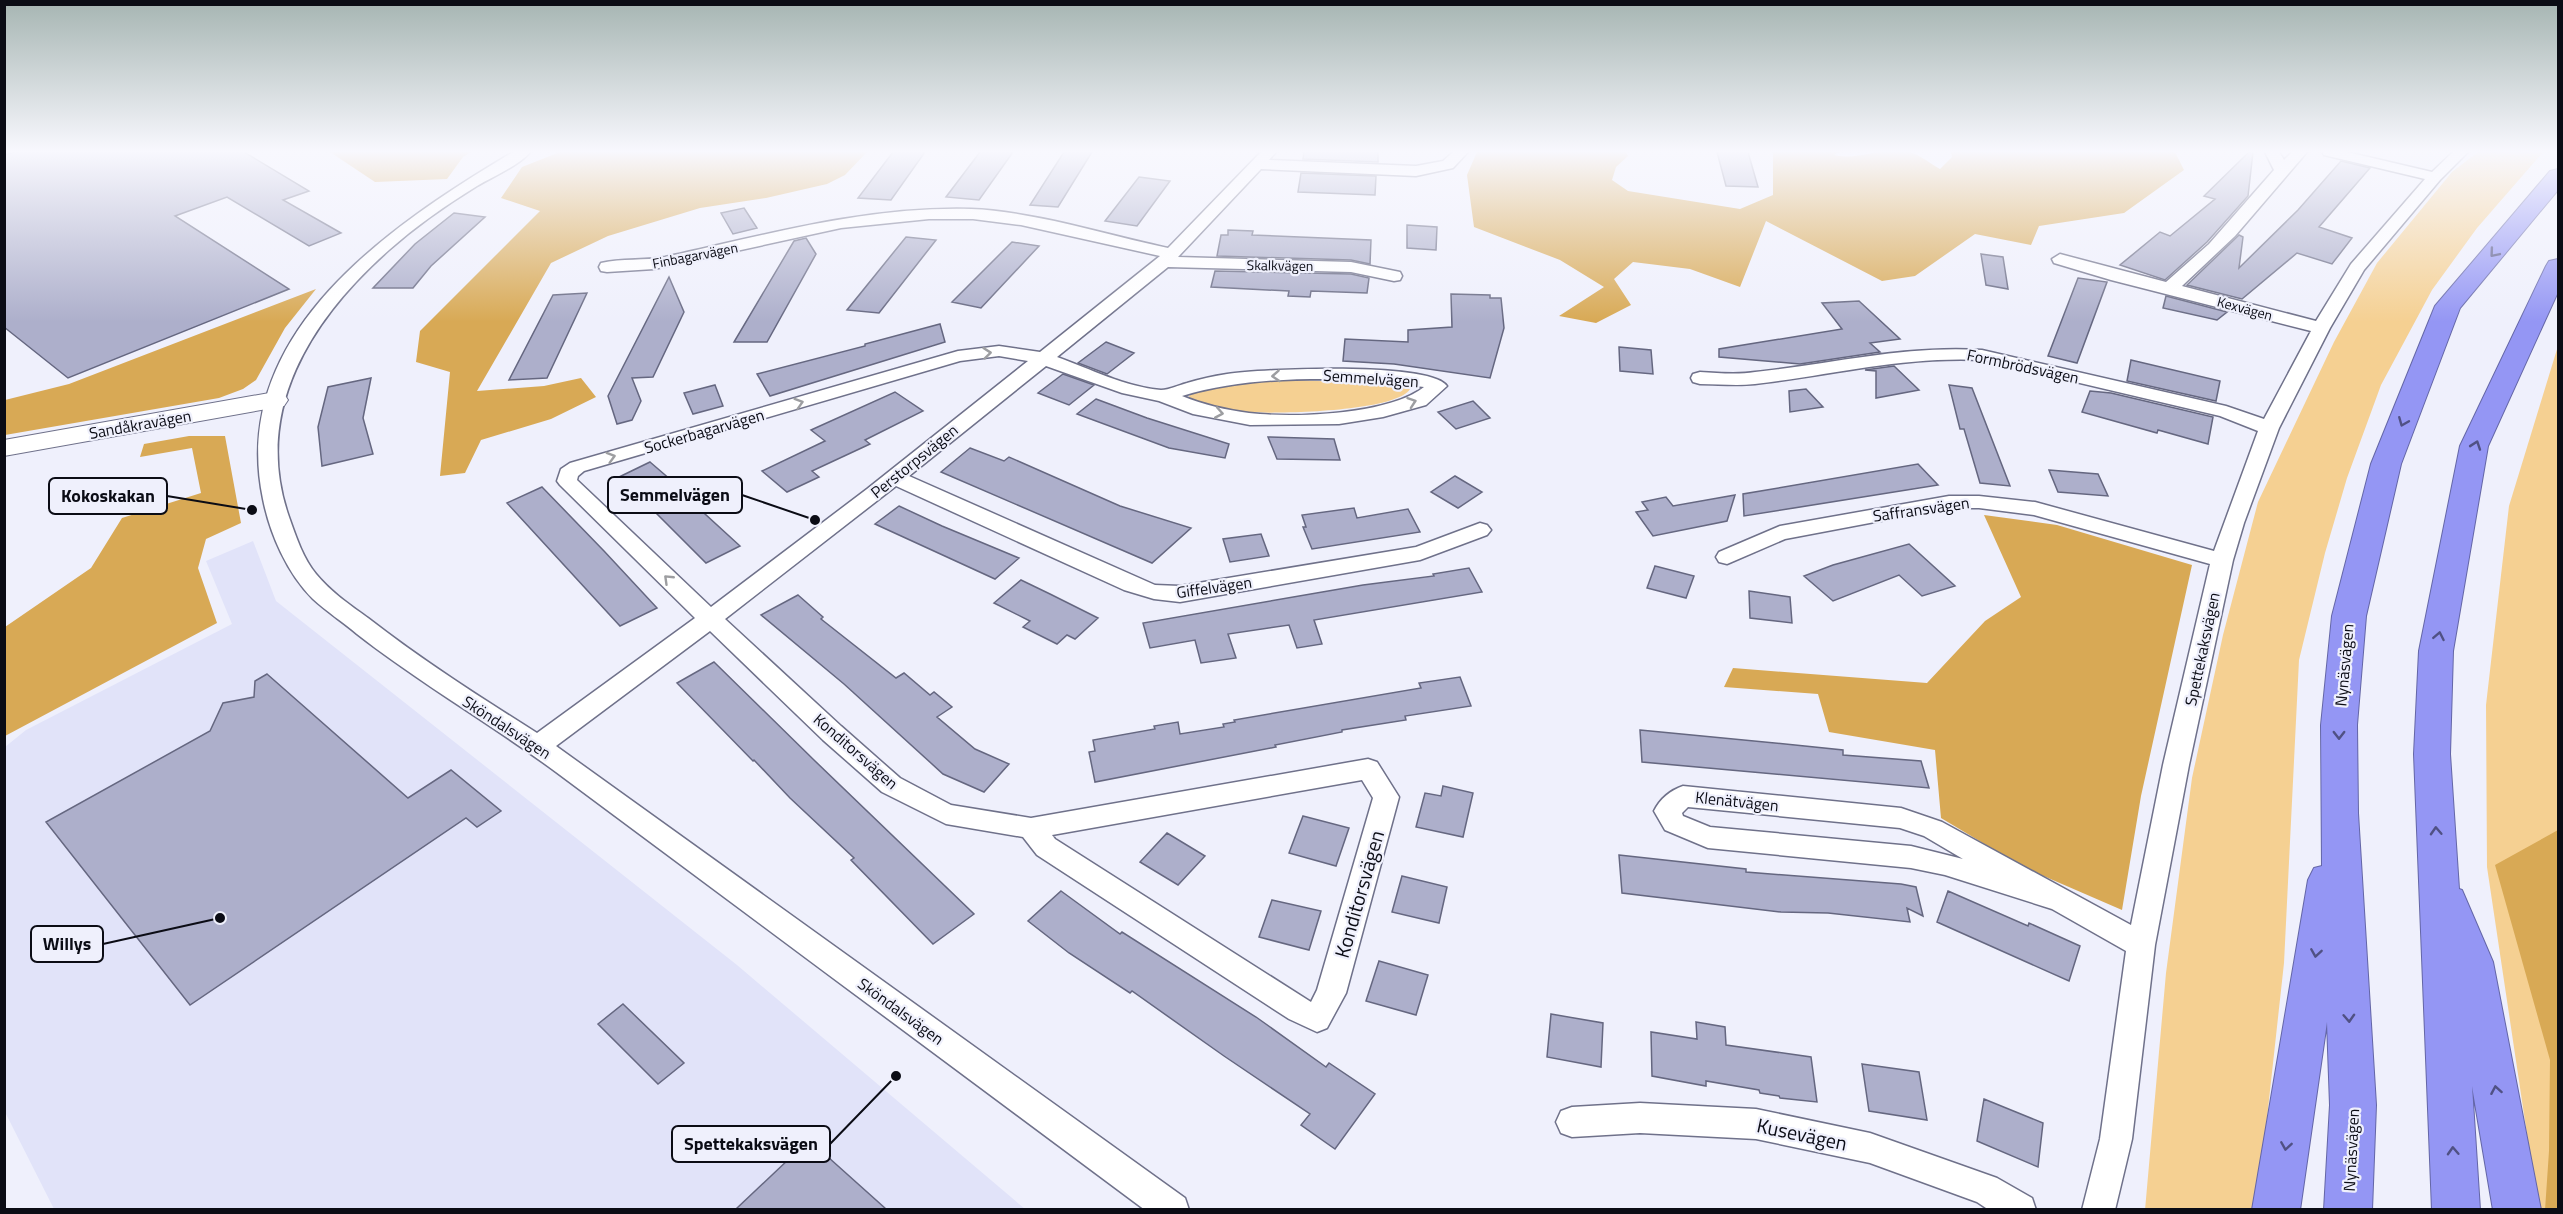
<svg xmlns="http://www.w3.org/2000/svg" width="2563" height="1214" font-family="'Titillium Web',sans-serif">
	<rect width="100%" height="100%" fill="#eff0fc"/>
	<path fill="#e1e3f9" d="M253,541L276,601L737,965L1025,1209H54L5,1112V747L26,730L232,624L206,561Z"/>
	<path fill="#f5d092" d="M2478,152H2543L2477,228L2432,290L2381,385L2347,478L2325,553L2299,660L2284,963L2257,1209L2145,1210L2166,973L2192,778L2223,635L2258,502L2334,342L2377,263L2452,172Z
		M2558,346V1209L2541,1210L2528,1141L2487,867L2486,705L2509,506Z
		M1293,380L1393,384L1410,389C1396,413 1261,415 1232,411C1217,410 1202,404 1187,400L1191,393C1224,385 1258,381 1293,380Z"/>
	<path fill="#d8a955" d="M330,152H471L463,157L447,179L375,182Z
		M560,152H867L845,175L827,184L766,198L700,208L608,236L551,263L477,391L544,386L581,378L596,397L551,419L481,440L465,473L440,476L450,372L416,362L420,331L540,211L501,198L522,167Z
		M1477,152H1626L1628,156L1616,167L1612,180L1628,191L1740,209L1773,195V152H1839L1834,155C1859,161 1886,145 1910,152C1920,155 1931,164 1940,169L1952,157L1951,152H2175L2184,170L2124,213L2039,226L2031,245L1975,234L1915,276L1882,281L1766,221L1740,287L1690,269L1633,262L1614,279L1631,305L1596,323L1559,316L1604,287L1560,260L1474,227L1467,175Z
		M316,289L285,328L256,380L243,389L219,398L5,435V400L69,384Z
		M189,436H225L241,523L206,539L198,568L217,623L5,736V627L91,568L122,518L201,493L192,448L140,457L144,444Z
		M1984,515L2057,525L2192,565L2141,796L2122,910L2023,867L1941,818L1935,750L1829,732L1818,694L1724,687L1733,668L1927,683L1985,621L2021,597Z
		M2558,830V1209L2545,1210L2549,1151L2550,1060L2495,865Z"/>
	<path fill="#adafcb" stroke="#656780" stroke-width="1.5" d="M15,152H244L309,191L283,200L341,233L309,246L227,197L175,216L289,289L68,378L4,327V155Z
		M893,152H925L891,200L858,198Z
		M980,152H1013L979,200L946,197Z
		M1064,152H1092L1058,207L1030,205Z
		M1304,152H1378V162L1303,159Z
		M1717,152H1748L1758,187L1726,186Z
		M2249,152H2253L2248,196L2207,242L2165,280L2120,265L2160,232L2170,236L2215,199L2204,196Z
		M2341,161L2370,168L2319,227L2352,238L2332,264L2297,253L2242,299L2187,285L2239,235L2243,237L2239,268L2298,210Z
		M1301,173L1376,176L1375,195L1298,192Z
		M1139,177L1170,181L1137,226L1105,221Z
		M744,208L757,228L733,234L721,213Z
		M454,213L485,217L431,266L413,288H373L415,244Z
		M1407,225L1437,227L1436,250L1407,248Z
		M1228,230L1253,231L1252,235L1371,240L1370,264L1351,260L1217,256L1221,235H1228Z
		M906,237L936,240L879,313L847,310Z
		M806,238L816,254L767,342H734L794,241Z
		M1012,242L1039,246L981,308L952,302Z
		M1981,254L2003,257L2008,289L1986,285Z
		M1215,271L1351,274L1369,278L1367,293L1311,291L1310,297L1288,296L1289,291L1211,287Z
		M669,277L684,312L653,377L632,378L641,401L632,420L617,424L608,396Z
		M2078,278L2107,282L2077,363L2048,356Z
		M587,293L547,378L509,380L553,295Z
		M1451,294L1490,295V298H1501L1504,328L1490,378L1394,364L1343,361L1345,339L1408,342V330L1452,327Z
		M2166,296L2227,312L2217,320L2163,308Z
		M1859,301L1900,339L1870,343L1880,352L1800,364L1719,357V349L1842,329L1822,303Z
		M940,324L945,342L770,396L757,374L865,346V344Z
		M1106,342L1134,353L1107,374L1078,363Z
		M1619,347L1651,350L1653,374L1620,371Z
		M2131,360L2220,381L2216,401L2127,381Z
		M1894,366L1919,390L1876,398V371L1865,370Z
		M1063,374L1094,385L1069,405L1038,393Z
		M371,378L363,418L373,454L322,466L318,427L328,387Z
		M715,385L723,406L693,414L684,393Z
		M1949,385L1972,388L2010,486L1980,483L1964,429H1960Z
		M1806,389L1823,407L1790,412L1789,391Z
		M2090,391L2111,393L2213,417L2208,444L2158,430L2157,433L2082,412Z
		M895,392L923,411L865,440L870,444L812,471L819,477L787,492L762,471L825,441L811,430Z
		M1096,399L1147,418L1229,444L1225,458L1169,448L1077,414Z
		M1473,401L1490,418L1456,429L1438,412Z
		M1268,437L1334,439L1340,460L1277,459Z
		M970,448L1004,461L1009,457L1120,506L1191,528L1152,563L941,472Z
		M650,462L707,511L704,513L740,546L706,563L649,506L617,478Z
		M1918,464L1938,485L1744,516L1743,494Z
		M2049,470L2098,474L2108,496L2058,492Z
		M1455,476L1482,492L1458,508L1431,492Z
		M542,487L604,551L657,608L620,626L507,503Z
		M1735,495L1727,521L1653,536L1636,512L1648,510L1642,502L1666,497L1673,506Z
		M899,506L942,526L1019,558L995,579L875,524Z
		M1354,508L1357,518L1408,509L1420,532L1312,549L1303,527H1306L1302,515Z
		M1261,534L1269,556L1230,562L1223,539Z
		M1909,544L1955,586L1922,596L1899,575L1833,601L1804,576L1833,565Z
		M1655,566L1694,576L1686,598L1647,588Z
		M1469,568L1482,592L1314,620L1322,644L1297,648L1289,625L1228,634L1236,658L1201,663L1195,640L1150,648L1143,623L1363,585L1434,576L1433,574Z
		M1021,580L1050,594L1098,618L1075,639L1067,635L1057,644L1023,627L1030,621L994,603Z
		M1749,591L1790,597L1792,623L1750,618Z
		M798,595L823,617L821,619L896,678L904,673L930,695L934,692L952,707L937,717L975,749L1009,764L984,792L943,774L844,684L761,615Z
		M714,662L815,761L974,914L933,944L851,860L854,858L790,798L754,760L753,761L677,683Z
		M267,674L408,798L451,770L501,811L477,827L466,818L190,1005L46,822L210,731L223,703L254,697L255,681Z
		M1460,677L1471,706L1405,716L1406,720L1342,730V732L1275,745L1276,747L1095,782L1089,752L1095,751L1093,740L1155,729L1154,726L1178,722L1180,734L1224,727L1223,724L1235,722L1234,720L1421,688L1419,683Z
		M1640,730L1795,745L1843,750V755L1921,761L1929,788L1642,762Z
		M1443,786L1473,793L1463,837L1416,827L1425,793L1441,796Z
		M1303,816L1349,828L1336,866L1289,853Z
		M1167,833L1205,856L1178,885L1140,862Z
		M1619,855L1746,869V872L1901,884L1916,887L1923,916L1907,908L1910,922L1828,913L1781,912L1622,893Z
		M1402,876L1447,887L1439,923L1392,912Z
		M1061,891L1120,934L1122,932L1256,1017L1326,1067L1329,1063L1375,1094L1335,1149L1301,1125L1310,1114L1224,1056L1132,991L1130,993L1069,953L1028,921Z
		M1948,891L2028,926L2029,923L2080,946L2069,981L1937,922Z
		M1272,900L1321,911L1309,950L1259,937Z
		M1379,961L1428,975L1416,1015L1366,1001Z
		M623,1004L684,1063L658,1084L598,1024Z
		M1551,1014L1603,1023L1601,1067L1547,1057Z
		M1696,1022L1725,1027L1726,1045L1811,1057L1817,1102L1780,1098L1779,1096L1760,1093L1759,1090L1706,1081V1086L1652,1076L1651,1032L1697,1039Z
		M1862,1064L1919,1072L1927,1120L1869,1111Z
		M1984,1099L2043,1123L2038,1167L1977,1141Z
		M809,1140L886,1209H736Z"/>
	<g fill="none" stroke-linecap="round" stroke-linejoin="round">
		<defs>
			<path id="street" d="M513,152H530C520,165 492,177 477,186C446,205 416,226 389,250C311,319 252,411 289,517C296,537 303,558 316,574C331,592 350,605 368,618C422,660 480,697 537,733L695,618L560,485L557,481L561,469L570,463L958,351L999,346L1040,352L1160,256L1021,225L973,219H929L841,228L654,269L607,272L601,271L599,267L601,263C622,258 644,261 665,257C765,235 867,206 971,209C1032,211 1107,235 1168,248L1261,152H1276L1269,160L1416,166L1443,161L1453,152H1468L1453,168L1416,176L1261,169L1178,257L1351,262L1400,272L1402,276L1400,280L1394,281L1351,272L1168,267L1057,357C1090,369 1126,387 1161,390C1169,390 1179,385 1187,383C1200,379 1214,376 1227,374C1260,369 1430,361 1447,386L1426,405L1383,417L1339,424L1250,425L1193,414L1159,401L1122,393L1046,366L909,476L1155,585L1180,586L1416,547L1480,523L1487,525L1491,530L1487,535L1420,560L1180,602L1154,599L1124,590L896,486L725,619L841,726L900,778L951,805L1031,818L1368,759L1377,762L1399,797L1346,993L1327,1028L1317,1032L1289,1019L1037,855L1023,837L946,824L882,792L823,740L710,631L556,746L1185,1198L1189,1210H1145C949,1064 752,918 556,772C491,724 421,684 357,634C343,622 327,612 313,599C287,573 270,534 263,499C228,333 391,225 513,152ZM999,356L1028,361L867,489L711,607L577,480L578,476L584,471L960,361ZM1324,379L1389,383L1424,387C1389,415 1293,418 1249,413C1226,410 1204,405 1182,396C1228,382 1276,379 1324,379ZM1362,780L1373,798L1317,990L1311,1002L1055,839L1052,835Z
				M2265,152H2279L2284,160L2292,152H2307L2235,236L2182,286L2316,321L2351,264L2425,179L2324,155L2322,152H2347L2432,172L2453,152H2468L2440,180L2364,270L2330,328L2279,428L2244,523L2233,560L2189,765L2155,945L2132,1139L2115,1210H2082L2100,1139L2126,951L2052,909L1945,875L1911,868L1708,848L1665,830L1654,811C1660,799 1671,790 1683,786L1901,808L1942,822L2131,925L2163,765L2210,564L2034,515L1979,508H1949L1785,539L1727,564L1719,562L1716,557L1719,552L1780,526L1949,496H1979L2035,502L2214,551L2258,431L2220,416L1982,360C1904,356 1832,375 1755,384C1737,386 1718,384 1700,384L1693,382L1691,378L1693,374L1700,372C1718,373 1737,375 1755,372C1832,364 1904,345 1982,350L2226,406L2264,419L2311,331L2111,280L2054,263L2052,259L2060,254L2166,282L2209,244L2274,170ZM1688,807L1900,828L1924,836L1963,859L1911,846L1710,827L1683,816L1682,813Z
				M1640,1103L1756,1109L1870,1133L1997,1178L2032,1198L2036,1210H1989L1977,1202L1870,1163L1756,1139L1640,1133L1572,1137L1561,1133L1556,1122L1561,1111L1572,1107Z"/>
			<path id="secondary" d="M275,392L284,394L288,400L284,406L4,456V440Z"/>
			<path id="highway" d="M2558,169V190L2460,308L2401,464L2366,616L2357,725L2358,813L2376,1105L2372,1210H2324L2330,1105L2327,1022L2300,1210H2252L2308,880L2314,868L2322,866L2321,725L2332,616L2371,464L2435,306L2550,171Z
				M2558,259V292L2488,446L2453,651L2450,754L2459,889L2462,890L2493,962L2541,1210H2493L2472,1086L2480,1210H2432L2414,754L2419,651L2460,446L2546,266L2549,261Z"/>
		</defs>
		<use href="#street" stroke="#6f718a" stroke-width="3"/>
		<use href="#secondary" stroke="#6f718a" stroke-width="2"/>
		<use href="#highway" stroke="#6466a6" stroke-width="2"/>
		<use href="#street" fill="#fff" fill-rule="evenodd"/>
		<use href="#secondary" fill="#fff" fill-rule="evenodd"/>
		<use href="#highway" fill="#9496f4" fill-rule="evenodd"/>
	</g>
	<defs><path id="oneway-chevron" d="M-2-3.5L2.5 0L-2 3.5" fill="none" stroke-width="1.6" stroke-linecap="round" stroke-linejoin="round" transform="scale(1.5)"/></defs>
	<g stroke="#505184">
		<use href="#oneway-chevron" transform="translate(2494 253) rotate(130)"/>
		<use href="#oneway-chevron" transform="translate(2403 422) rotate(112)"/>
		<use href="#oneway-chevron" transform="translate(2476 445) rotate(-71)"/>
		<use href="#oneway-chevron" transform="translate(2439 636) rotate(-79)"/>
		<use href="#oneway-chevron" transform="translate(2339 735) rotate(90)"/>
		<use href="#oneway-chevron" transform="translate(2436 831) rotate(-93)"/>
		<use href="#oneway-chevron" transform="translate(2316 953) rotate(99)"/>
		<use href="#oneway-chevron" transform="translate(2349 1018) rotate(87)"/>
		<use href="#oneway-chevron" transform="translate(2496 1090) rotate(-100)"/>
		<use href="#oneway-chevron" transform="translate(2286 1146) rotate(99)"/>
		<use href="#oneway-chevron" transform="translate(2453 1151) rotate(-93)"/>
	</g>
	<g stroke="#9d9ea1">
		<use href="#oneway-chevron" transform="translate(987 353) rotate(-6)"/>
		<use href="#oneway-chevron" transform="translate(1276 376) rotate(176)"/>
		<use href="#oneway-chevron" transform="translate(1412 402) rotate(-19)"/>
		<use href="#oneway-chevron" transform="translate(799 403) rotate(-17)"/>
		<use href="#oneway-chevron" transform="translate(1219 413) rotate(10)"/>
		<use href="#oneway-chevron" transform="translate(611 457) rotate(-16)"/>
		<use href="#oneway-chevron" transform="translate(668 579) rotate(-136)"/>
	</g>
	<linearGradient id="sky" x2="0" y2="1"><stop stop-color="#a6b5b2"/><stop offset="0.47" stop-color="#f8f8fe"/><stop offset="1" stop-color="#f8f8fe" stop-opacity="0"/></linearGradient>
	<rect width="2563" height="322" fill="url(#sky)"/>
	<g text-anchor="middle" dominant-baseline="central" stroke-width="4.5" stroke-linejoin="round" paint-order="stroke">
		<g font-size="14" fill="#0b0c15" stroke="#eff0fc">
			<text transform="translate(695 255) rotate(-11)">Finbagarvägen</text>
			<text transform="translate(1280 265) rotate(1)">Skalkvägen</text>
			<text transform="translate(2245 308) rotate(15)">Kexvägen</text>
		</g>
		<g font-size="16" fill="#0b0c15" stroke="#eff0fc">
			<text transform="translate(2023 366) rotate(12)">Formbrödsvägen</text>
			<text transform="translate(1371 378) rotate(4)">Semmelvägen</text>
			<text transform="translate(140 424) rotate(-10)">Sandåkravägen</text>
			<text transform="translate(704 431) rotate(-16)">Sockerbagarvägen</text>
			<text transform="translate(914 461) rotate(-39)">Perstorpsvägen</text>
			<text transform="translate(1921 509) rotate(-8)">Saffransvägen</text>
			<text transform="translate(1214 587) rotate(-8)">Giffelvägen</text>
			<text transform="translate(2202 649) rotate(-78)">Spettekaksvägen</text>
			<text transform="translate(2344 665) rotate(-85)">Nynäsvägen</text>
			<text transform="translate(507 727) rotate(33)">Sköndalsvägen</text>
			<text transform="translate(856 751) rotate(41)">Konditorsvägen</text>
			<text transform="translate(1737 801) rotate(6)">Klenätvägen</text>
			<text transform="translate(901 1011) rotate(36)">Sköndalsvägen</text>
			<text transform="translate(2351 1150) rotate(-87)">Nynäsvägen</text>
		</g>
		<g font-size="20" fill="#0b0c15" stroke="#eff0fc">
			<text transform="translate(1359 894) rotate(-74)">Konditorsvägen</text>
			<text transform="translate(1802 1134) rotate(12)">Kusevägen</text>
		</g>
	</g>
	<path fill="none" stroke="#0b0c15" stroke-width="2" d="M815 520L742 495M252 510L167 496M220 918L103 944M896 1076L830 1144"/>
	<g fill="#0b0c15" stroke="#eff0fc" stroke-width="2">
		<circle cx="815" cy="520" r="6"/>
		<circle cx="252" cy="510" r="6"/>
		<circle cx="220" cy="918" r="6"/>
		<circle cx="896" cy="1076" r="6"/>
	</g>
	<g fill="#eff0fc" stroke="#0b0c15" stroke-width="2">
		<rect x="608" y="477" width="134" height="36" rx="6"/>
		<rect x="49" y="478" width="118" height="36" rx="6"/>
		<rect x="31" y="926" width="72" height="36" rx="6"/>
		<rect x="672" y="1126" width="158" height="36" rx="6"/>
	</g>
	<g font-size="18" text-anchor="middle" font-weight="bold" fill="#0b0c15">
		<text x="675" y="501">Semmelvägen</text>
		<text x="108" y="502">Kokoskakan</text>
		<text x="67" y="950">Willys</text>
		<text x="751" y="1150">Spettekaksvägen</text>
	</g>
	<rect width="2563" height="1214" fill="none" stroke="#0b0c15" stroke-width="12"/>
</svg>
